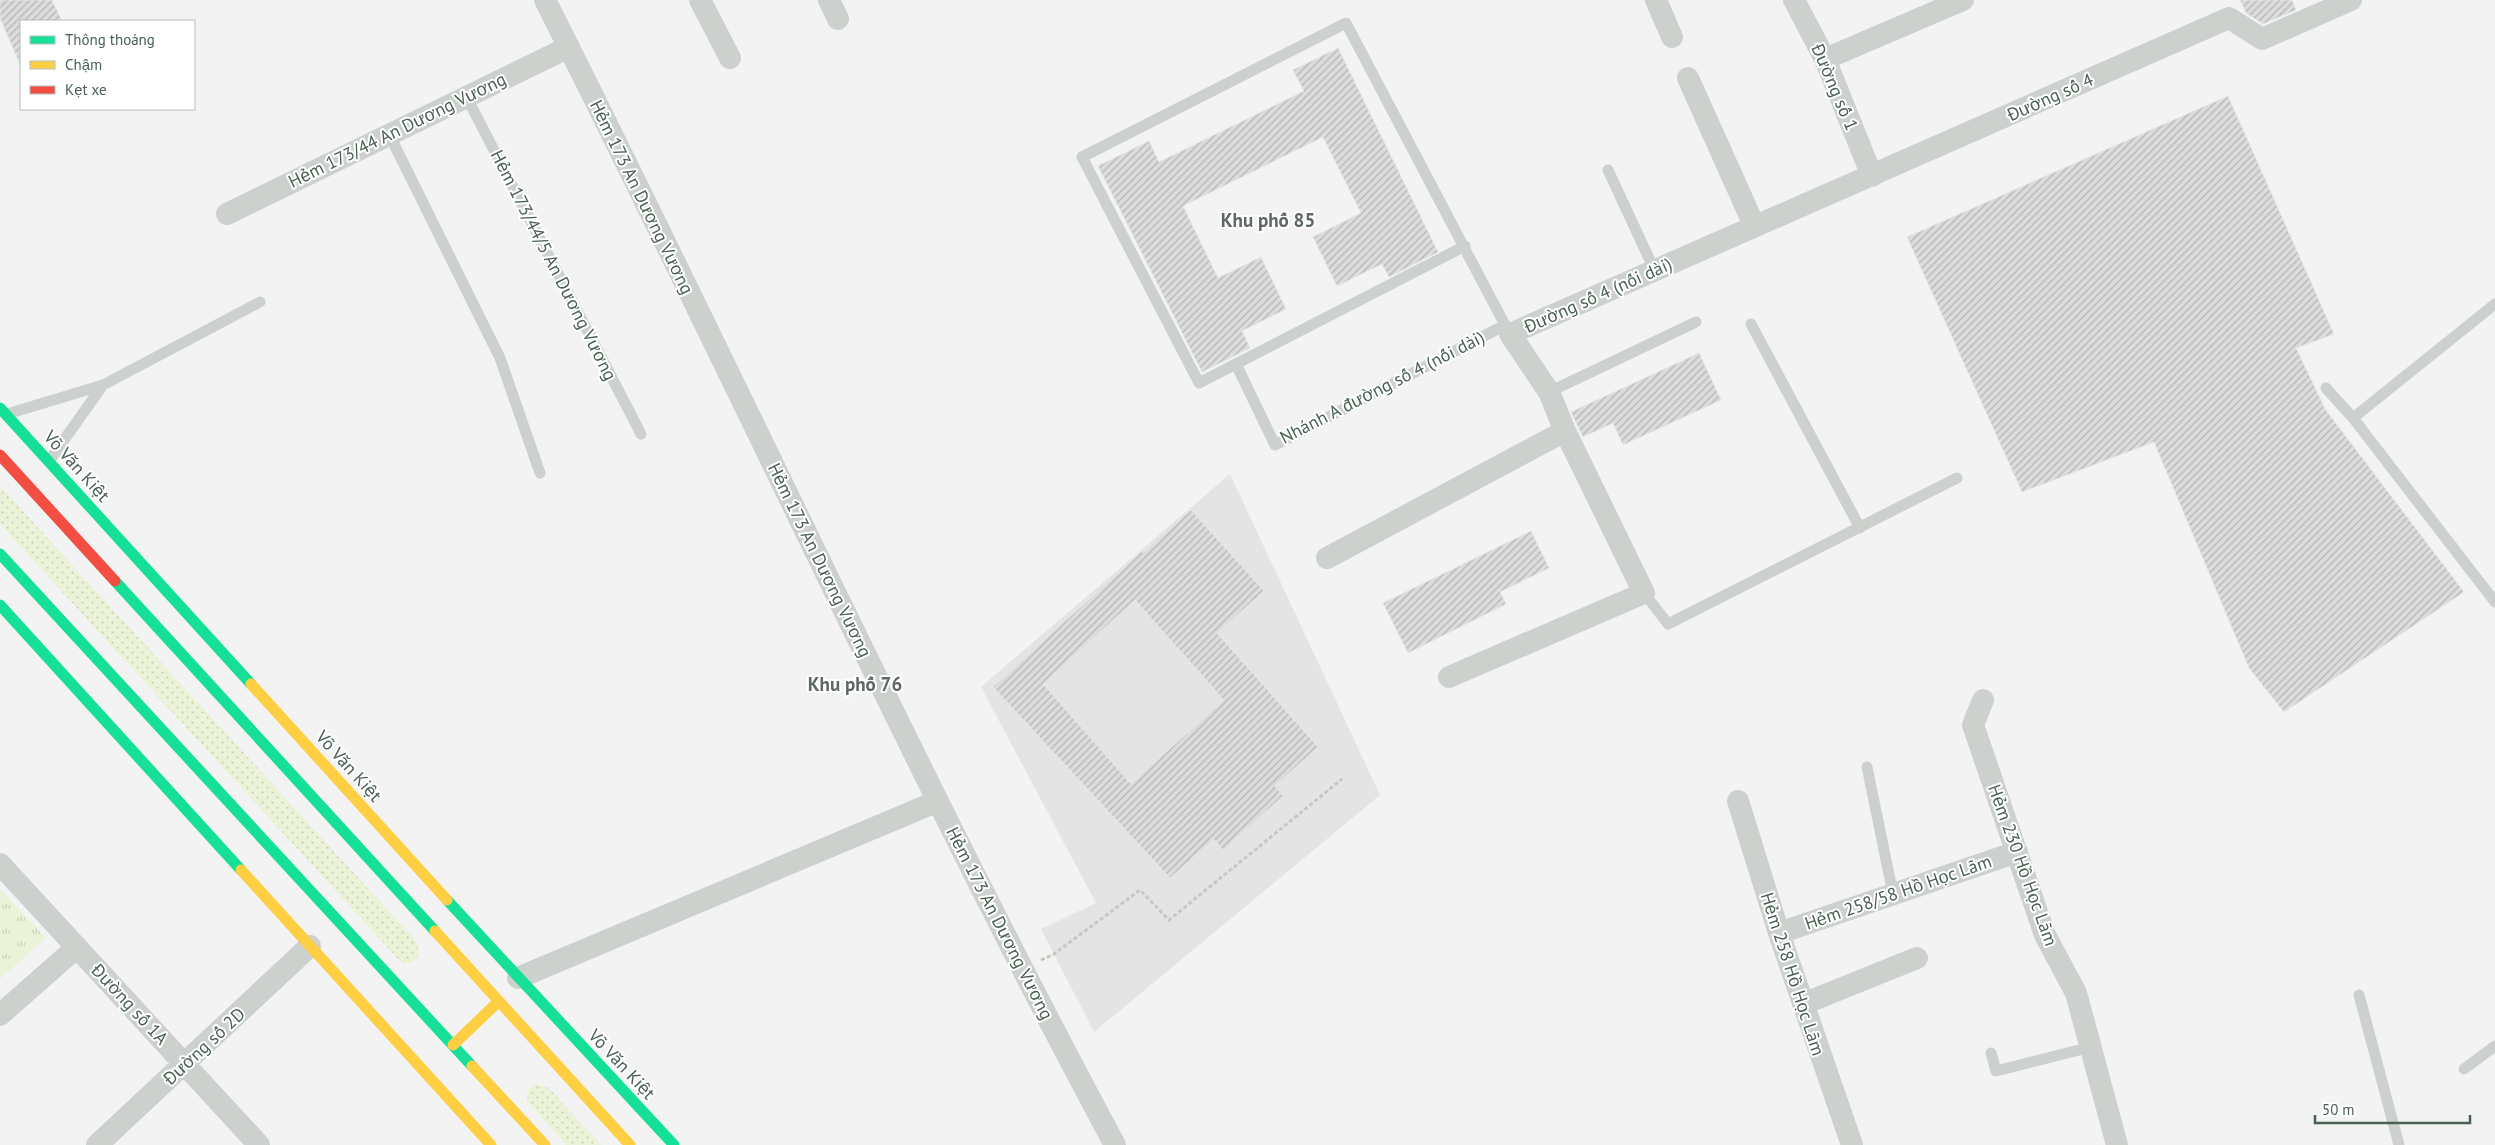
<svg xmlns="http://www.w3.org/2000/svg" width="2495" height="1145" font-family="'PT Sans',sans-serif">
	<defs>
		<pattern id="grass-dots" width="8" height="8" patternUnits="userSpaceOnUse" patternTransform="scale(1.25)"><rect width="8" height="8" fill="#eaf2d8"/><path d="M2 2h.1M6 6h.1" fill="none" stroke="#cad2bb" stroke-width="1.8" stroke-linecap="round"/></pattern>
		<pattern id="park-tufts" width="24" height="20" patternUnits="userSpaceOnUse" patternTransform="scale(1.25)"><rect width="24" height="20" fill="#eaf2d8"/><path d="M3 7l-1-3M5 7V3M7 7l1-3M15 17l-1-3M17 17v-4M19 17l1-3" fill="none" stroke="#cad2bb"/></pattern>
		<pattern id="building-hatch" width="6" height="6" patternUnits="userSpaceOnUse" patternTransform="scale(1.25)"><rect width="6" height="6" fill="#dbdcdb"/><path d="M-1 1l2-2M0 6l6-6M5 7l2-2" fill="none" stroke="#b4b6b4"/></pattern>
	</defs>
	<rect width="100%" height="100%" fill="#f3f3f3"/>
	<path fill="#e4e4e4" d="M1230,474L1380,795L1094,1032L1041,929L1096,903L981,687Z"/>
	<path fill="url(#grass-dots)" d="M0,486L417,942L419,955L414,961L406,964L398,959L0,524Z
		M536,1084L549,1088L601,1145H566L527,1101L529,1089Z"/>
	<path fill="url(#park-tufts)" d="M0,889L46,938L0,979Z"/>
	<path fill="url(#building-hatch)" stroke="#e4e6e5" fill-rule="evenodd" d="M0,0H52L62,21H21V67L0,18Z
		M2240,0H2292L2296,10L2263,24L2246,13Z
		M1338,48L1438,252L1389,277L1382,264L1337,286L1313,237L1361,213L1323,137L1183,206L1218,278L1261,257L1286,309L1242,331L1250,348L1202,372L1098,166L1149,141L1159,162L1304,91L1293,70Z
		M2228,96L2334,334L2296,348L2325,409L2464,592L2284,712L2249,668L2154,442L2022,492L1907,237Z
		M1699,353L1721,400L1623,445L1613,423L1583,437L1571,412Z
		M1191,510L1264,591L1217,633L1318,747L1275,786L1283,796L1223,850L1214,839L1170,878L993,687L1142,551L1143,553ZM1135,600L1224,700L1131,784L1043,684Z
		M1531,531L1549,568L1500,592L1506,604L1408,653L1383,603Z"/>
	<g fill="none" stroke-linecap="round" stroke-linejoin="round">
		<path stroke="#c3cabe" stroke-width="3" stroke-dasharray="4 2.5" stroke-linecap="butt" d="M1041,960L1054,954L1140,890L1169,920L1342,779"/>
		<path stroke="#cdd1ce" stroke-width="11" d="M466,96L641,434
			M389,134L500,358L540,473
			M1608,170L1654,269
			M1465,246L1199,383L1082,157L1346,23L1505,325
			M1751,324L1860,528
			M1236,364L1275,445L1505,325L1508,331
			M2326,388L2353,418L2495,602
			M1549,392L1696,322
			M7,414L103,385L260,302
			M2353,418L2495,304
			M49,461L103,385
			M1644,593L1668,624L1957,478
			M1867,767L1893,894
			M2359,995L2399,1145
			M1991,1053L1996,1071L2091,1047
			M2464,1069L2495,1046"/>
		<path stroke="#cdd1ce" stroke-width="22" d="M545,0C737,380 913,769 1115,1145
			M700,0L730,58
			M829,0L838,19
			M1656,0L1672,37
			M1794,0L1825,59L1872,176
			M2229,18L2262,39L2351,0
			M1825,59L1963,0
			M1688,78L1754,225
			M227,214L569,47
			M1327,558L1565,431L1549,392L1510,334L2229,18
			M1449,677L1644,593L1565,431
			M1983,700L1973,725L2045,935L2076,993L2117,1145
			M1738,801L1779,933L1852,1145
			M0,864L259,1145
			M1779,933L2017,852
			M518,978L938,801
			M1803,1004L1917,958
			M0,1015L77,947
			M97,1145L310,946"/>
		<path stroke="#16e098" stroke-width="11" d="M0,408L251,684
			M0,554L472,1066
			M115,581L435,931
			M0,605L241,870
			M447,900L674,1145"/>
		<path stroke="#ffcf43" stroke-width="11" d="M251,684L447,900
			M241,870L491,1145
			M435,931L630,1145
			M453,1045L498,1002
			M472,1066L545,1145"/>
		<path stroke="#f24e42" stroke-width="11" d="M0,455L115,581"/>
	</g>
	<g text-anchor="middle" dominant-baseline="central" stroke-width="4" stroke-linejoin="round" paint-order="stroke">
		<g font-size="18" fill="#496052" stroke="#fff">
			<text transform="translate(1835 87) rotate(67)">Đường số 1</text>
			<text transform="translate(2050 97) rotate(-24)">Đường số 4</text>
			<text transform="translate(397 130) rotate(-26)">Hẻm 173/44 An Dương Vương</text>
			<text transform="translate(642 197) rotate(64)">Hẻm 173 An Dương Vương</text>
			<text transform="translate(554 265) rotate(63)">Hẻm 173/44/5 An Dương Vương</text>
			<text transform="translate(1598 295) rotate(-24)">Đường số 4 (nối dài)</text>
			<text transform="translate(1382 387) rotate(-27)">Nhánh A đường số 4 (nối dài)</text>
			<text transform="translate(77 466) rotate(48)">Võ Văn Kiệt</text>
			<text transform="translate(820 560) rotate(64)">Hẻm 173 An Dương Vương</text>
			<text transform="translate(349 766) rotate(48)">Võ Văn Kiệt</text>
			<text transform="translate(2023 865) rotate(70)">Hẻm 230 Hồ Học Lãm</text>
			<text transform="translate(1898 892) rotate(-19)">Hẻm 258/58 Hồ Học Lãm</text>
			<text transform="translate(1000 923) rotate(63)">Hẻm 173 An Dương Vương</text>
			<text transform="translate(1793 974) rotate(72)">Hẻm 258 Hồ Học Lãm</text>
			<text transform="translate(130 1004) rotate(47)">Đường số 1A</text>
			<text transform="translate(204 1046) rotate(-43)">Đường số 2D</text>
			<text transform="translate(622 1064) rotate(47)">Võ Văn Kiệt</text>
		</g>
		<g font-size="19" font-weight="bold" fill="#5e6762" stroke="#fff">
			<text x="1268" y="220">Khu phố 85</text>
			<text x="855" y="684">Khu phố 76</text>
		</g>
	</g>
	<rect x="20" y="20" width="175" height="90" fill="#ffffff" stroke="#b6bfba"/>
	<rect x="30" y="36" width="25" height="8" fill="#16e098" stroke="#b6bfba"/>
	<text x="65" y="45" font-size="15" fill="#496052">Thông thoáng</text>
	<rect x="30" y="61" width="25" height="8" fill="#ffcf43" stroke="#b6bfba"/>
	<text x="65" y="70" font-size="15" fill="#496052">Chậm</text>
	<rect x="30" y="86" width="25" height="8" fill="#f24e42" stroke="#b6bfba"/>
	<text x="65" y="95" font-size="15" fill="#496052">Kẹt xe</text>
	<path d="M2315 1115v8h155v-8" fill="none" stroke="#496052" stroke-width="2.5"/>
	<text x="2322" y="1115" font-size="15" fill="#496052" stroke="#ffffff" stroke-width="4" paint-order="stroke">50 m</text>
</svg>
